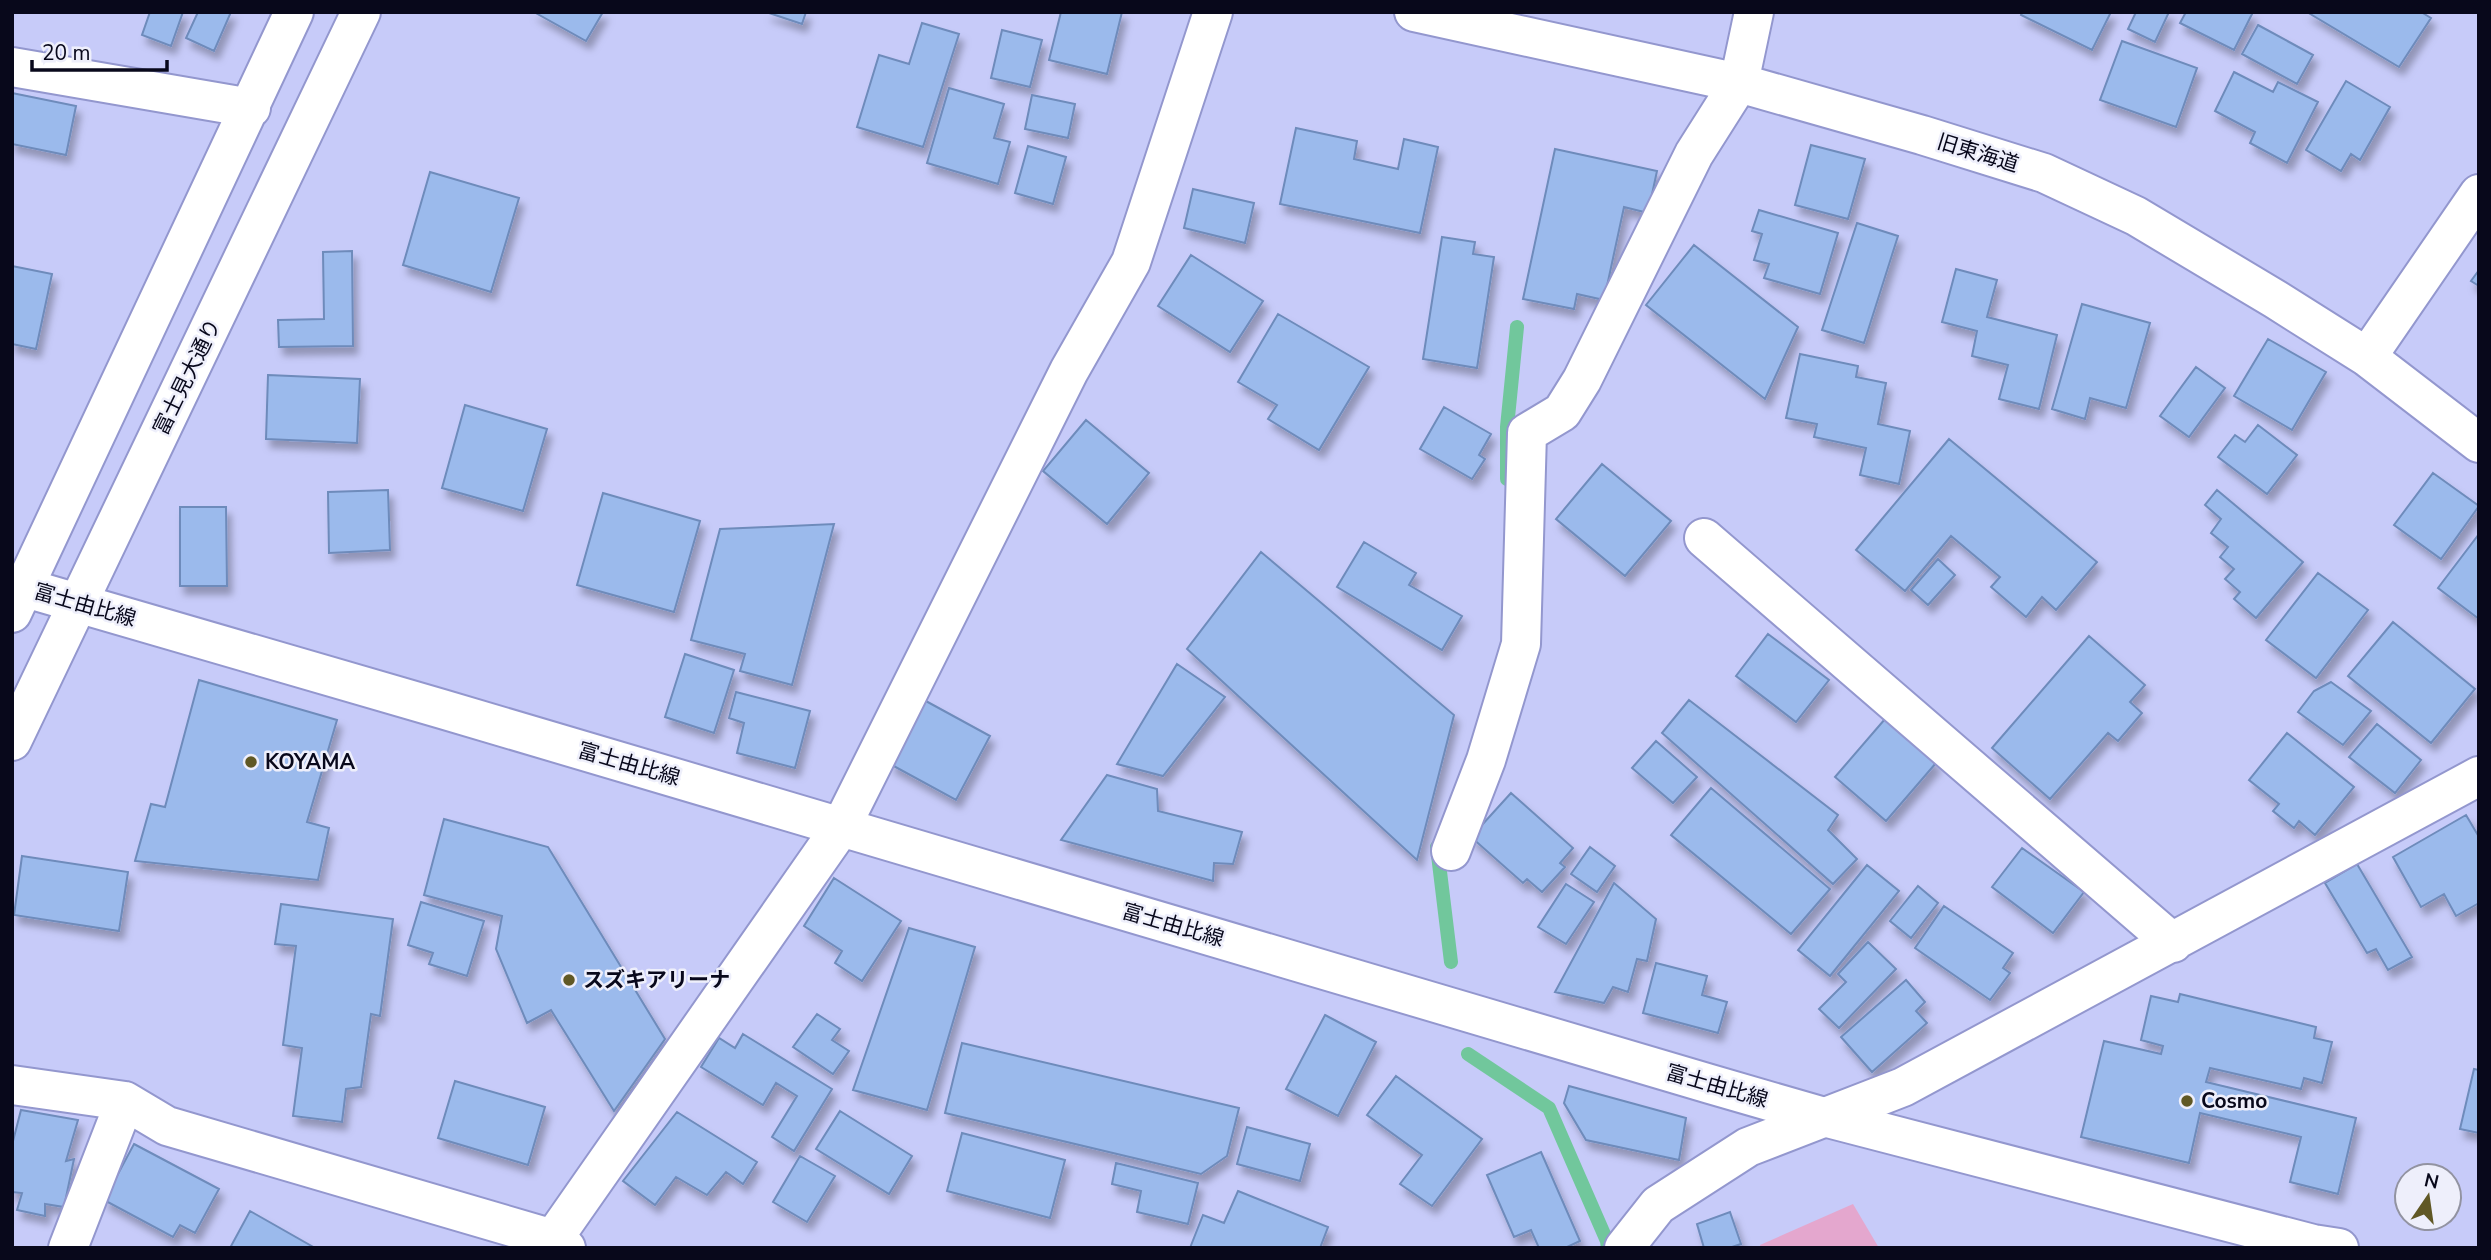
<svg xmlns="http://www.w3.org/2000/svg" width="2491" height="1260" font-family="'Nunito Sans','Noto Sans JP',sans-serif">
	<defs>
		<filter id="shadow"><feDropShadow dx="4.5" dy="8" stdDeviation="3.5" flood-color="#0004"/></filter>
	</defs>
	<rect width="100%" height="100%" fill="#c7cbf9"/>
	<path fill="#e4a7ce" d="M1853,1204L1879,1248H1761L1760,1245Z"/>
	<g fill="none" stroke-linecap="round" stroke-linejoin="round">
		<path stroke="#71c79c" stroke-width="14" d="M1507,479V427L1517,327
			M1437,847L1451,962
			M1468,1054L1549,1108L1607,1241L1608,1248"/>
	</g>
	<path fill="#9bbaec" stroke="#6e8bbb" stroke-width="2" filter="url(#shadow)" d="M150,12H183L171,46L142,35Z
		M198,12H231L214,51L186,38Z
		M534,12H603L586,41Z
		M766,12H806L802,24Z
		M1061,12H1122L1107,74L1049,60Z
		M2022,12H2111L2092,50L2021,15Z
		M2136,12H2169L2155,42L2128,29Z
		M2186,12H2249L2252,14L2234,50L2180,23Z
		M2307,12H2421L2431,18L2399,67Z
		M922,23L959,34L923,147L857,127L879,55L909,64Z
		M2258,25L2313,55L2297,84L2242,54Z
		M1002,30L1042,40L1030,87L991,78Z
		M2122,41L2197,68L2176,127L2100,100Z
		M2234,72L2273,92L2278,82L2318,102L2287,163L2250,143L2255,132L2215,111Z
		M2346,81L2390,107L2360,160L2351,154L2341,171L2306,150Z
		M949,88L1004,104L994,138L1010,142L998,184L927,163Z
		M12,93L76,106L66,155L12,144Z
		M1032,95L1075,104L1068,138L1025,129Z
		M1296,128L1357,141L1354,159L1398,169L1404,139L1438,147L1420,233L1280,204Z
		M1811,145L1865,159L1848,219L1795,205Z
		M1028,146L1066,157L1053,204L1015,193Z
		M1555,149L1657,171L1648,213L1624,207L1604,300L1577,294L1574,309L1523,299Z
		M430,172L519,198L491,292L403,265Z
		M1193,189L1254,203L1245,243L1184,228Z
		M1759,210L1838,233L1820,294L1764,278L1769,264L1754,260L1762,234L1752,231Z
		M1857,223L1898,236L1864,343L1822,330Z
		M1442,237L1475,242L1473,254L1494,257L1477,368L1423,359Z
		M1694,245L1798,327L1765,399L1646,305Z
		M352,251L353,346L279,347L278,320L324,319L323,252Z
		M1191,255L1263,301L1230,352L1158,306Z
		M12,266L52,274L36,349L12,344Z
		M1956,269L1997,280L1987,317L2057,335L2039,409L1999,399L2008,365L1972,356L1977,331L1942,322Z
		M2479,270V286L2471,281Z
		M2082,304L2150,323L2126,408L2090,398L2085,419L2052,409Z
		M1278,314L1369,367L1319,450L1268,419L1277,405L1238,382Z
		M2268,339L2326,372L2292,430L2234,396Z
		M1800,354L1858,366L1856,377L1886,383L1878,424L1910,431L1899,484L1860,475L1866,448L1814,437L1817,424L1786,418Z
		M2196,367L2225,388L2189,437L2160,416Z
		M268,375L360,379L357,443L266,439Z
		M465,405L547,429L523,511L442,488Z
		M1444,407L1491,434L1479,455L1485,459L1472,479L1420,449Z
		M1086,420L1149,473L1107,524L1043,471Z
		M2258,425L2297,455L2267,494L2218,457L2235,435L2245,442Z
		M1949,439L2097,562L2056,610L2042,597L2026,617L1991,587L2000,577L1951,536L1905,591L1856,550Z
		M1602,464L1671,521L1625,576L1556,519Z
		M2433,473L2479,506L2441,559L2394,525Z
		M388,490L390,550L329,553L328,492Z
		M2217,490L2303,562L2256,618L2234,599L2240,592L2225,579L2234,569L2220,557L2228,547L2211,533L2221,519L2205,505Z
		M603,493L700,521L674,612L577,585Z
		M180,507H226L227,586H180Z
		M834,524L792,685L740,671L745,654L691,640L720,529Z
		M2479,534V619L2438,588Z
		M1364,542L1416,573L1409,585L1462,616L1442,650L1337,587Z
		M1261,552L1454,715L1417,860L1187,649Z
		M1938,559L1955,575L1928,605L1911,590Z
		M2318,573L2368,610L2316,678L2266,640Z
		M2393,622L2475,689L2431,743L2348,676Z
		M1768,634L1829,680L1796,722L1736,676Z
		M2089,636L2145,685L2130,702L2142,713L2118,741L2108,733L2050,799L1992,748Z
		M685,654L734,670L714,733L665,717Z
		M1177,664L1225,697L1163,776L1117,764Z
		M199,680L337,720L307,822L329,828L318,880L135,861L151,804L165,807Z
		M2331,682L2371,711L2343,745L2298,712L2314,691Z
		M736,692L810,711L795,768L737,753L744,723L729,718Z
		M924,700L990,736L956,800L890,764Z
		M1689,700L1838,815L1828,830L1857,859L1833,884L1662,733Z
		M1885,719L1936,763L1886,821L1835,777Z
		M2377,724L2421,760L2395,793L2349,757Z
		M2287,733L2354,787L2315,835L2299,821L2294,828L2273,811L2279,804L2249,780Z
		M1656,741L1697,777L1673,803L1632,768Z
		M1107,775L1157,789L1158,811L1242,832L1233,864L1214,863L1213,881L1061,840Z
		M1711,788L1830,889L1791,934L1671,835Z
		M1511,793L1573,848L1560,863L1565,867L1542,892L1527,879L1523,883L1471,837Z
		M2466,815L2479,837V903L2456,916L2444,894L2421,907L2393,857Z
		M444,819L548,847L665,1039L614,1111L551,1010L527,1023L496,949L502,916L424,895Z
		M1590,847L1615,866L1597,892L1571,874Z
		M2022,848L2084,892L2053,933L1992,887Z
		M22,856L128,872L119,931L14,915Z
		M2357,864L2412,957L2388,970L2376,949L2367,953L2325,883Z
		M1867,865L1899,891L1830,976L1798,950Z
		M834,878L901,921L862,981L835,963L842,951L804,926Z
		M1614,883L1656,919L1647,961L1637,959L1628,992L1613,987L1604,1003L1555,992Z
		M1566,884L1594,902L1566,944L1538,927Z
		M1918,886L1938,903L1911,938L1890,921Z
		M421,902L484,921L467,976L429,964L433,953L408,945Z
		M281,904L393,919L380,1016L371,1014L361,1087L346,1089L342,1122L293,1116L302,1048L283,1045L296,946L275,944Z
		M1944,906L2013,953L2003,968L2010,973L1990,1000L1915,948Z
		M909,928L975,947L927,1110L853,1090Z
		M1868,942L1896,969L1839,1028L1819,1009L1846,982L1838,974Z
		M1656,963L1707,976L1702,995L1727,1002L1718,1033L1643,1013Z
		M1906,980L1925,1002L1916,1011L1927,1023L1872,1072L1841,1037Z
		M2180,994L2316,1027L2314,1038L2332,1042L2322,1083L2304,1078L2301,1089L2210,1068L2206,1082L2356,1118L2338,1194L2290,1182L2301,1137L2200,1113L2189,1163L2081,1137L2104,1041L2161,1054L2163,1046L2141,1040L2151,996L2178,1002Z
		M817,1014L840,1029L832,1040L849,1051L833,1074L793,1047Z
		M1325,1015L1376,1042L1338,1116L1286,1089Z
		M743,1034L832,1089L794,1151L772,1137L797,1096L776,1083L763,1105L701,1067L719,1038L735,1048Z
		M962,1043L1239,1108L1227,1156L1201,1174L945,1113Z
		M2474,1069L2479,1070V1133L2460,1129Z
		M1396,1076L1482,1139L1432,1206L1400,1184L1422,1155L1367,1115Z
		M455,1081L545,1107L528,1165L438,1138Z
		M1569,1086L1686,1118L1679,1160L1586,1140L1564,1103Z
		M21,1110L78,1120L66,1161L74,1159L64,1207L45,1204V1216L17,1210L22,1193L12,1192V1145Z
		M840,1111L912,1156L889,1194L816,1149Z
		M677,1112L757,1162L743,1184L726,1172L707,1195L676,1177L655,1205L623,1181Z
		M1247,1127L1310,1144L1300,1181L1237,1164Z
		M962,1133L1065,1160L1050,1218L947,1191Z
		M134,1144L219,1189L195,1233L180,1225L173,1237L104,1200Z
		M1541,1152L1580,1241L1565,1248H1539L1531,1230L1514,1237L1487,1175Z
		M800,1156L835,1176L807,1222L773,1202Z
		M1116,1163L1198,1183L1188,1224L1137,1212L1141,1191L1112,1184Z
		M1238,1191L1328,1227L1320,1248H1190L1203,1215L1224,1223Z
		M250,1211L315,1248H230Z
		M1730,1212L1741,1244L1729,1248H1704L1697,1224Z"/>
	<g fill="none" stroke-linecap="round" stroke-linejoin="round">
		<defs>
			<path id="minor" d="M1414,12L1739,83L1922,135L2044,173L2136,216L2275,299L2367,357L2479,443
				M12,67L251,108
				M2367,357L2479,194
				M1704,538L2173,943
				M12,613L294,12
				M12,741L361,12
				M1451,851L1486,760L1521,644L1527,433L1562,412L1582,380L1694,154L1739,83L1754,12
				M12,1085L125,1101L167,1126L553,1239L566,1248
				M553,1239L841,827L1069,371L1131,262L1213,12
				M68,1248L125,1101
				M1624,1248L1658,1205L1748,1147L1903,1087L2479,776"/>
			<path id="major" d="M12,584L442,709L1710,1084L1824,1117L2313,1244L2339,1248"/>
		</defs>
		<use href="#minor" stroke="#9397ce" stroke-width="42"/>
		<use href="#major" stroke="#9397ce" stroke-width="42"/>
		<use href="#minor" stroke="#fff" stroke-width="38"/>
		<use href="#major" stroke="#fff" stroke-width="38"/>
	</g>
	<g fill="#605825" stroke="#eeeffb" stroke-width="2.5">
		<circle cx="251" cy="762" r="7"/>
		<circle cx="569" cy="980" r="7"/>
		<circle cx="2187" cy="1101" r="7"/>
	</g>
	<g text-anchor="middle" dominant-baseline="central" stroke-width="5" stroke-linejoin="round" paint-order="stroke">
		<g font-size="21" fill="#08081b" stroke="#eeeffb">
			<text transform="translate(1978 153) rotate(17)">旧東海道</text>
			<text transform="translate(187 377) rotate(-64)">富士見大通り</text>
			<text transform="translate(85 605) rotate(16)">富士由比線</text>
			<text transform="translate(629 764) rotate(16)">富士由比線</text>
			<text transform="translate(1173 925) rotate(16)">富士由比線</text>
			<text transform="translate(1717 1086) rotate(16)">富士由比線</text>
		</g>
		<g font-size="21" font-weight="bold" fill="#08081b" stroke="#eeeffb" text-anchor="start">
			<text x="265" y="762">KOYAMA</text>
			<text x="583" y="980">スズキアリーナ</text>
			<text x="2201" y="1101">Cosmo</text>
		</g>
	</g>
	<rect width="2491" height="1260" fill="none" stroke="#08081b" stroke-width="28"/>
	<g transform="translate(2428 1197) rotate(13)"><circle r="33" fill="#eeeffb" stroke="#9293a1" stroke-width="2"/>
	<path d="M0-5L12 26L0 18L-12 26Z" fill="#605825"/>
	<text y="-10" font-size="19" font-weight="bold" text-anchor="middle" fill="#08081b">N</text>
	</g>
	<path d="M32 60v10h135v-10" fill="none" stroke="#08081b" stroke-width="3.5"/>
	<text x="42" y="60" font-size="21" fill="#08081b" stroke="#eeeffb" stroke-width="5" paint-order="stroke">20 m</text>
</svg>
